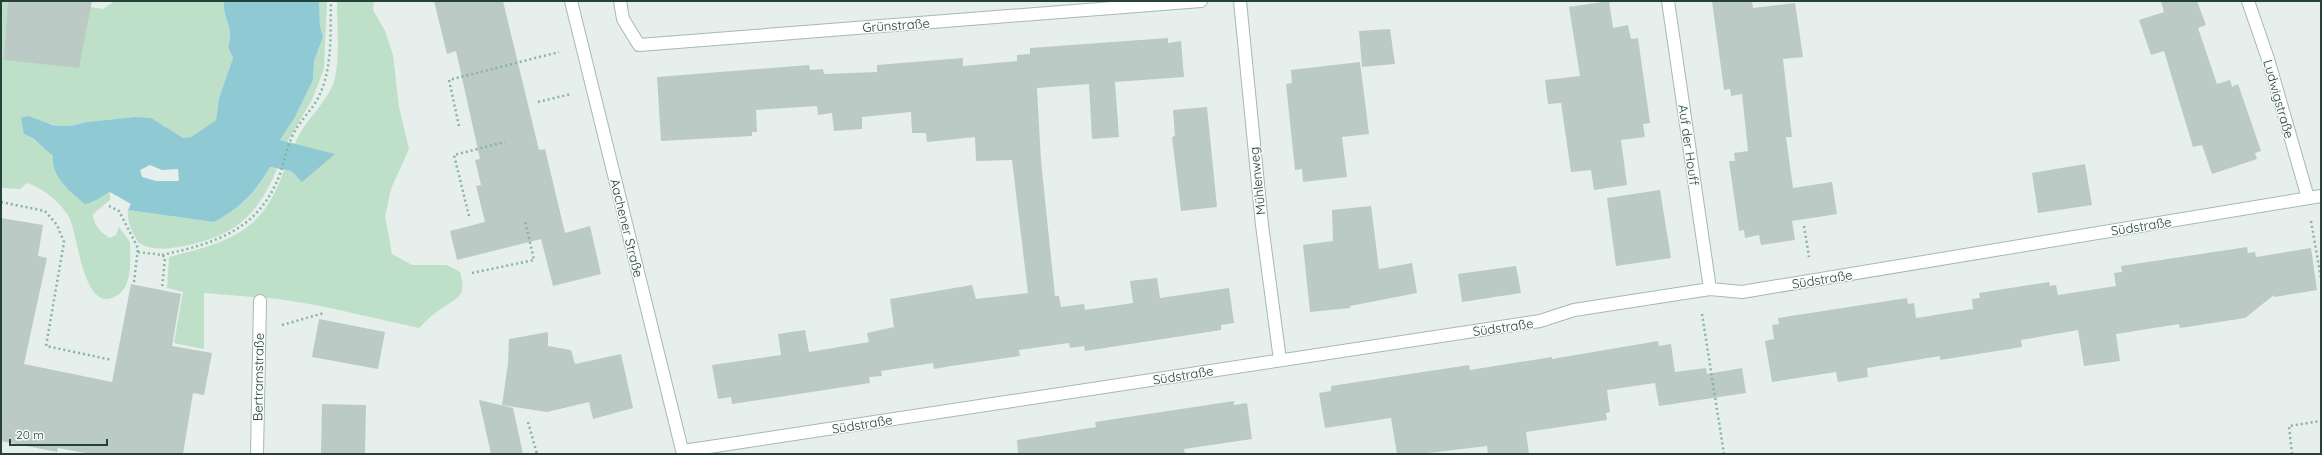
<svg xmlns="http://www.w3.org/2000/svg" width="2322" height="455" font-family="Quicksand,sans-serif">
	<rect width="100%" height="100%" fill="#e6efeb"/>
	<path fill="#bfe0c8" d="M1,1H53L103,9L115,1H224C222,19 235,27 228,47L233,58L219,98L216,120L191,137L183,138L171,132L163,125L135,117L87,122L70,126H56L50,123L24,134C53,148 72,179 93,203L99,197L110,192V200L93,214C94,226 100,232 110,238L116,235L119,227L130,242C130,257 133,284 119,294C83,321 78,232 69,217C62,204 42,187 27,183L20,189L1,188Z
		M319,1H327L324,69L312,100L287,142L280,140L295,117L313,80L314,61L323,37L320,26Z
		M337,1H374L373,10L385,31L393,55L399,107L409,149L391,189L385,216L392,254L412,265H447L460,272C467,297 459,296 441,309C433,314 426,321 419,328L321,306L279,299L204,293V349L174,343L183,292L167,288L169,257C228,242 263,233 284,170L291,171L296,177L334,154L295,144C303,121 329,102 335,78C340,56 337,24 337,1Z
		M270,167L277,169C257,216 235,236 184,246C168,249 153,251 139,243C132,233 127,223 128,210L214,222C239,209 257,192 270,167Z"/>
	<path fill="#8ec9d4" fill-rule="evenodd" d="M224,1H319L320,26L323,37L314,61L313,80L295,117L280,140L335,154L302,182L291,171L270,167C256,192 239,209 214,222L128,210L131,204L110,192C101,196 95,203 85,204C71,192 51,177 53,156L34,139L24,134L21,118L28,116L56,126H70L87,122L135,117L151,118L183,138L191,137L216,120L219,98L233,58L228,47C235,27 222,19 224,1ZM150,165L162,170L178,169L179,181H156L142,177L140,170Z"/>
	<path fill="#bbcac4" d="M8,1H92L79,68L4,60Z
		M434,1H503L539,150L545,149L565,233L590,226L601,274L553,286L541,239L457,260L450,231L485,222L476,186L481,185L475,160L480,159L456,51L447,54Z
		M1609,1L1613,28L1628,25L1631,39L1638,38L1650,123L1643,124L1645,137L1621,140L1627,185L1594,190L1591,170L1571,172L1561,103L1548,104L1545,80L1580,76L1569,7Z
		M1712,1H1752L1753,8L1795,3L1803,57L1783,59L1792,137H1786L1793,188L1832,182L1837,214L1792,221L1795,240L1761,245L1759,235L1745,238L1744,230L1739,231L1729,161H1735L1734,153L1748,151L1742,94L1731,96L1730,89L1724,90Z
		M2161,1H2197L2206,25L2198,28L2217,84L2230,80L2232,87L2238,84L2261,151L2255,153L2257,159L2212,174L2202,145L2193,147L2164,51L2151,55L2139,20L2164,12Z
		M1390,29L1395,64L1362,67L1359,31Z
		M1168,38V43L1181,41L1184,77L1115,82L1119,137L1092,139L1089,84L1037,88L1041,161L1055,296H1059L1061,307L1084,304L1085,310L1133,303L1130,281L1157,278L1160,298L1229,288L1234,323L1221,325V330L1085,351L1084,346L1070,348L1069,343L1019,350L1020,356L951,366L934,369L933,363L881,371L882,376L869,377L870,383L766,399L732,404L731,397L718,399L712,365L781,355L778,334L805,330L809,352L869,342L867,333L894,327L890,299L972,285L976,299L1028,293L1012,160L976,161L975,137L927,142L926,133H912L911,112L862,117V129L834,131L832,113L818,115L817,106L756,110L757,132H752V136L661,141L657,77L809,65L810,70L823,69L824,74L877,72V65L963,58V66L1017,61V55L1030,54V48Z
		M1360,62L1369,134L1342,137L1347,177L1303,182L1302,169L1295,170L1286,84L1292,83L1291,70Z
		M1207,107L1217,207L1181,211L1172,137L1175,136L1173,110Z
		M2085,164L2092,205L2038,213L2032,173Z
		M1660,190L1671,258L1616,266L1607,198Z
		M1371,206L1379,269L1412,263L1417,293L1350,306V308L1310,312L1303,245L1333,241L1332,210Z
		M1,218L43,225L38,256L47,258L24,364L112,382L131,284L181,294L172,346L212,353L204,395L193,393L183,454H91L58,448L57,452L1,441Z
		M2247,247L2248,253L2255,252L2256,257L2311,248L2317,290L2274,297V295L2245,318L2180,328L2179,324L2116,334L2120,361L2084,366L2078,330L2021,340L2022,347L1940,360V356L1867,368L1868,377L1838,382L1836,372L1772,382L1765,341L1774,339L1772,325L1779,324L1778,318L1907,298L1908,304L1914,303L1916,318L1973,309L1972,299L1980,298L1979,293L2049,282L2050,286L2056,285L2058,295L2116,286L2114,273L2122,272L2121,266Z
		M1516,266L1521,293L1462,302L1458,274Z
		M319,319L385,332L378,369L312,357Z
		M548,332V346L571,350L575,364L621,354L633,408L593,419L589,402L547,412L502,405L508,363L509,339Z
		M1658,341L1659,346L1671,344L1675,372L1706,368L1707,374L1742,368L1746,393L1659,406L1655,383L1607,390L1610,412L1606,413L1607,420L1526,432L1529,454H1488L1487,446L1420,454H1397L1391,418L1325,428L1319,393L1331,391V386L1469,365L1470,370L1552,357V359Z
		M479,400L513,408L523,454H491Z
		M1234,401V405L1247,403L1252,439L1184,449L1185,454H1018L1017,440L1096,427L1095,422Z
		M322,404L366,405L365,454H321Z"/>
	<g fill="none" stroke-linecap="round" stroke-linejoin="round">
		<defs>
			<path id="minor" d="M571,1L683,454
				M620,1L623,19L639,45L1201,1
				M1240,1L1262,225L1280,360
				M1668,1L1710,289
				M2248,1L2268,59L2308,198
				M683,451L1540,321L1574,310L1710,289L1742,292L2321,196
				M257,454L260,301"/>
		</defs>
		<use href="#minor" stroke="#a8b8b2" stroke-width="14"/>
		<path stroke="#86b3a5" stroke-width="2.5" stroke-dasharray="2 3" stroke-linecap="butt" d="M538,102L571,94
			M459,126L449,80L559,52
			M1,202L45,211L57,225L64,242L46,346L112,360
			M109,206L119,211L138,248L134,282
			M469,216L454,155L505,142
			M2311,221L2321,278
			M1804,226L1809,257
			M138,252L162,255L165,257L162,288
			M162,255C216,243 259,230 280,174C284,162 286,150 291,139C297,123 312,111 319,96C333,67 330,32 331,1
			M472,273L534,260L525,221
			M1702,314L1724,454
			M282,325L324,313
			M528,422L537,454
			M2292,454L2289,426L2321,421"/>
		<use href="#minor" stroke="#fff" stroke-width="12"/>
	</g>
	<g text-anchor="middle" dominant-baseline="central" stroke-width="3" stroke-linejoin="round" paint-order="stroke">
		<g font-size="13" fill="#24423a" stroke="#f7fbf9">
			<text transform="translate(896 25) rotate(-4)">Grünstraße</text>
			<text transform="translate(2279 99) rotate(74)">Ludwigstraße</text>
			<text transform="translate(1689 145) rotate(82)">Auf der Houff</text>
			<text transform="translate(1257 181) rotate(-96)">Mühlenweg</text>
			<text transform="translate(2141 226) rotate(-9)">Südstraße</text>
			<text transform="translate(627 228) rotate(76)">Aachener Straße</text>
			<text transform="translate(1822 279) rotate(-9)">Südstraße</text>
			<text transform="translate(1503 327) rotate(-8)">Südstraße</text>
			<text transform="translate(1183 375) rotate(-9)">Südstraße</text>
			<text transform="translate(258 377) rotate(-89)">Bertramstraße</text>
			<text transform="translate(862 424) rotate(-9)">Südstraße</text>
		</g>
	</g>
	<rect width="2322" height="455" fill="none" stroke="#24423a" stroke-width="4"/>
	<path d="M10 439v6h97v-6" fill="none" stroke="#24423a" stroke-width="2"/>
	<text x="16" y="439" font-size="12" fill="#24423a" stroke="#f7fbf9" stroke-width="3" paint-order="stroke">20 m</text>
</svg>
